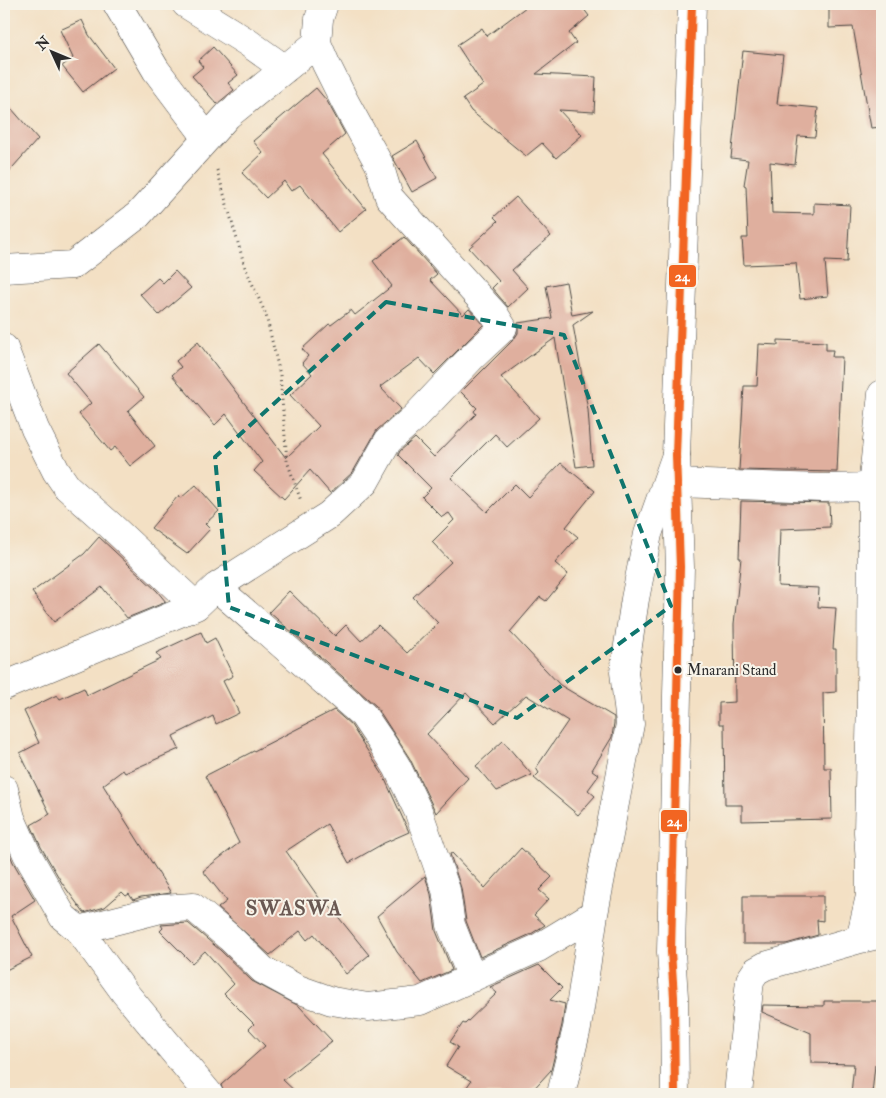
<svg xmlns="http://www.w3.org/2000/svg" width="886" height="1098" font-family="'IM FELL Double Pica',serif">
	<rect width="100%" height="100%" fill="#f7f3e8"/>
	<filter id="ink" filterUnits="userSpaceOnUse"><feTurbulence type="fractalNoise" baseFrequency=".02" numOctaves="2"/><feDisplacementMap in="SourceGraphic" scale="10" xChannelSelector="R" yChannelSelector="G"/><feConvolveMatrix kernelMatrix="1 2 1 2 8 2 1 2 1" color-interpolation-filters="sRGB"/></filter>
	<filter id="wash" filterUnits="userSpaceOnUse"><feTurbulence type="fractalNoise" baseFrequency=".0096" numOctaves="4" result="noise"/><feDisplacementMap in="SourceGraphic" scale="20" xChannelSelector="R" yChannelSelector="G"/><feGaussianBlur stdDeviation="1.12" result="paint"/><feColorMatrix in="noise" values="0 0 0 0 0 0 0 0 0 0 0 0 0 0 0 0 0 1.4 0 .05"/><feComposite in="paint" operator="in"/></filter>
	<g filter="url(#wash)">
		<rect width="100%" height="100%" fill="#f3e0c4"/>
		<g id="blocks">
			<path fill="#dfaf9e" d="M530,4H580L589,16L569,33L576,43L536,74L596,77L594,112L559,110L582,135L556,158L542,143L526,156L471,111L463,99L483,85L457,45L482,28L487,36Z
				M829,4H882V127L871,128L853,27L829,28Z
				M82,20L89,35L114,68L83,92L62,66L73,58L60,30Z
				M213,47L238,75L228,83L234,90L217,104L192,76L203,67L198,61Z
				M743,51L783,55L777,104L818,108L815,137L798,136L795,165L770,162L772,213L814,214V203L850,205L847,262L825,261L828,296L800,299L796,263L744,265L742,238H748L746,186L744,185L748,160L731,158Z
				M316,88L327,101L345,134L322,154L366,209L338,232L300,185L291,191L284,181L266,198L242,173L263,153L253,141Z
				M4,100L38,139L4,177Z
				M417,141L437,178L412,192L392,156Z
				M516,197L551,236L512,270L528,288L508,307L492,288L499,281L469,248L498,221L494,217Z
				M404,237L437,274L430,280L463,315L469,309L483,325L434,374L419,358L380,387L401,409L377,430L353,472L330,493L310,470L284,499L254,471L262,462L226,414L215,425L172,375L181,367L176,361L198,342L286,458L319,426L290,395L312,374L302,363L308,356L302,349L329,324L331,325L351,310L355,315L392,286L373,261Z
				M175,271L191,288L159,315L140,294L158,278L163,283Z
				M566,282L572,315L593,311L573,325L588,410L592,465L576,467L555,338L501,377L539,418L507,447L495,434L451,478L487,512L515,484L528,497L561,463L595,491L566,527L578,537L555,563L568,574L546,601L540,597L510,632L560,685L614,717V723L612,737L592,770L599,775L588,790L595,796L578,815L534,778L539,773L536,768L568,721L526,695L495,723L466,693L427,734L468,778L436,813L410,759L376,706L269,612L289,591L335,636L346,625L361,641L378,625L407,653L438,623L413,597L451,562L432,542L454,520L449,513L442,517L422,497L431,488L398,455L400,451L415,438L434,457L476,414L474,411L477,408L461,392L514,339L518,333V323L552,318L546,286Z
				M778,340L826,342V350H833L832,357H842L837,472L739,470L744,386H757L759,344L778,345Z
				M99,344L144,397L128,411L155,446L130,466L115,447L110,451L79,414L91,403L66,373Z
				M196,485L219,511L205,524L210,529L187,554L151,528L178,496L181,498Z
				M741,501L829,503L830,527L780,529L778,586L819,588L818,607L836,608L833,649H836V692L823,693L824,768H831L832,819L742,821V805H725L724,724H719V703L735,702L734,624L741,558H739Z
				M99,537L157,591L166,602L127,618L102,587L54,622L32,592L84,554Z
				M201,632L206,643L215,638L233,676L223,681L239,713L216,724L213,716L173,736L179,749L125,773L123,770L103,785L171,893L141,897L133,900L129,894L126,896L122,892L105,907L84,913L62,883L41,847L31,825L50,814L20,753L39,743L24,711L57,695L60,699L84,688L87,695L155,662L161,659L156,653Z
				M334,710L351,725L383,775L409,832L384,843L349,863L327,824L286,851L324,905L327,903L369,955L346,974L314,934L307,940L300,931L270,955L218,908L227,901L203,871L239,843L205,776Z
				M503,741L532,775L497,791L476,766Z
				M5,842L13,862L35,900L11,916L32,957L4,971Z
				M521,848L552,877L539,890L549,899L534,915L545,925L531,934L480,957L466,921L461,888L450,854L452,853L485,888Z
				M425,876L431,894L436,931L452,970L422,983L397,952L377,916Z
				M743,896H823V921L817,920L818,935L786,944H743Z
				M188,923L220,950L252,981L299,1006L332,1041L283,1080L298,1094H224L221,1085L265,1046L249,1029L254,1024L224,994L234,984L205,951L192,963L160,931L163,928L161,925Z
				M539,965L562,988L550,1000L565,1004L562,1025L551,1070L529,1094H462L471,1081L446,1066L458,1047L450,1042L463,1023L465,1024L497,993L490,987Z
				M824,1001H882V1064L875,1065L872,1094H851L854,1064L811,1063V1033L762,1012L763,1005L824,1006Z"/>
		</g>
	</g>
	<g filter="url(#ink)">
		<use href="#blocks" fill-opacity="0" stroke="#494642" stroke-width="1"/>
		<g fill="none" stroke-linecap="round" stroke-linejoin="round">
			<defs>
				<path id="street" d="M117,4L156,70L207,138
					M186,4L247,42L285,69
					M4,269L73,265L138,215L228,115L317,43
					M4,348L35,429L56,471L67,487L111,526L196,606
					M677,483L821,488L872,487
					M216,587L363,715L382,743L397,767L419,813L446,890L451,925L472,978
					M4,686L196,606L216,587L329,515L365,482L388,441L415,417L471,358L503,328L495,315L389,197L379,164L345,102L326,64L317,43L319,19L324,4
					M4,789L11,818L27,854L63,917L79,930L161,909L193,907L230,938L263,970L298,989L332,1001L368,1007L420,1001L538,948L594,914
					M79,930L125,993L209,1094
					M860,939L870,896V864L868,832L871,698L872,487L882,394
					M561,1094L577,1028L594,914L630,724L624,672L635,599L648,534L676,455
					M738,1094L750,980L756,971L765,966L860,939L882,934"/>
				<path id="secondary" d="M675,1094L674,997L671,952L680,567L676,455L692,4"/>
			</defs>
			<use href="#street" stroke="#494642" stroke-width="29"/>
			<use href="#secondary" stroke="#494642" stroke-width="29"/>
			<path stroke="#494642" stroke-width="3" stroke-dasharray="1 4" stroke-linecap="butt" d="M217,170L245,267L266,315L280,375L287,461L301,501"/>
			<use href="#street" stroke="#fff" stroke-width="28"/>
			<use href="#secondary" stroke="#fff" stroke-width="28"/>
			<defs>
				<path id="bus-1" d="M675,1094L674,997L671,952L680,567L676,455L692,4"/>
			</defs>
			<use href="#bus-1" stroke="#f7f3e8" stroke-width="11"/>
			<use href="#bus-1" stroke="#f26522" stroke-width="8"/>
		</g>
	</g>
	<path fill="none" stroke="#0f766e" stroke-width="4" stroke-dasharray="10 6" stroke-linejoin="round" d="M386,302L564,335L671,606L517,718L229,607L215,457Z"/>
	<circle fill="#2b2b2b" stroke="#f7f3e8" stroke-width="2" cx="678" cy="670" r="4.5"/>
	<g text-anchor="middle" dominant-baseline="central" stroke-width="4" stroke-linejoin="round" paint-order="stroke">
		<g font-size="15" fill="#2b2b2b" stroke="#f7f3e8" text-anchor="start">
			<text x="687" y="670">Mnarani Stand</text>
		</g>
		<g font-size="21" font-weight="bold" letter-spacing="1" fill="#6a5953" stroke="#f7f3e8">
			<text x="294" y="908">SWASWA</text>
		</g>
	</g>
	<g stroke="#f7f3e8" stroke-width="2">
		<rect x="668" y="264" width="29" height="24" rx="5" fill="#f26522"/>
		<rect x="660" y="809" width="28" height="24" rx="5" fill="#f26522"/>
	</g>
	<g font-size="14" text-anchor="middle" font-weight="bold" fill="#fff">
		<text x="682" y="281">24</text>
		<text x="674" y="826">24</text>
	</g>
	<rect width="886" height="1098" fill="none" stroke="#f7f3e8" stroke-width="20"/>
	<g transform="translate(52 52) rotate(314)" stroke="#f7f3e8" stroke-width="4" paint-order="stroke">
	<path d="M0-4L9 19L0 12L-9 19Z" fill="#2b2b2b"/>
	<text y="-8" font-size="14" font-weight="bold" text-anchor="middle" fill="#2b2b2b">N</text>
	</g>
</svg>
